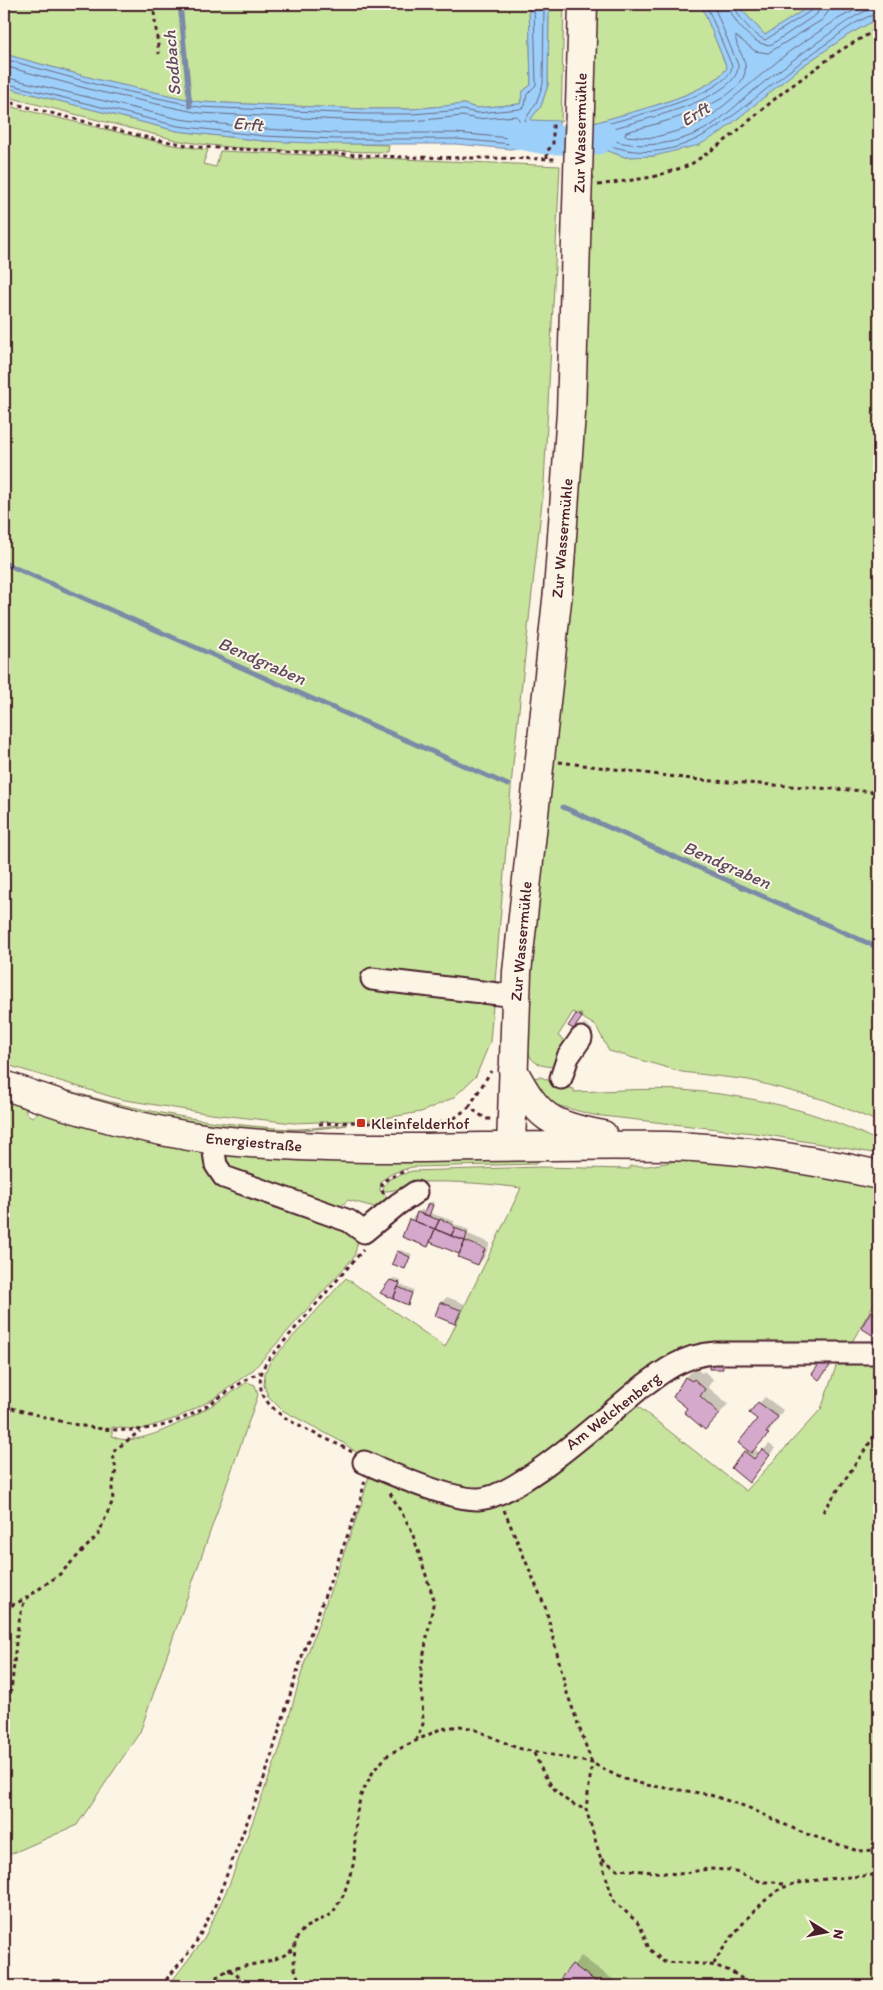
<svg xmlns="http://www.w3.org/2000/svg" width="883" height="1990" font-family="Itim,sans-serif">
	<rect width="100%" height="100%" fill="#fcf5e5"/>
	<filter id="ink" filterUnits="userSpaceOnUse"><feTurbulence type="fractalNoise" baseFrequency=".02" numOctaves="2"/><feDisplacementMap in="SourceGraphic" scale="10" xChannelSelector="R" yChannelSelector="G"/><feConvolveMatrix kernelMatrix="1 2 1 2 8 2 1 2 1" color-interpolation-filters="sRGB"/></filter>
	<g filter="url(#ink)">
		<path fill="#c6e49c" stroke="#888264" d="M4,4H529L531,85L523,91L520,104L476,108L464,104L412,109H363L200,102L99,80L4,54Z
			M549,4H564L561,122L529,121L541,106L548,85Z
			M591,4H701L727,68C709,95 627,113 594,123L589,121Z
			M740,4H813L765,35L740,8Z
			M879,18V1122L825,1100L749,1080L682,1072L609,1051L596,1026L573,1012L558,1036L571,1045L556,1067C530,1066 529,1058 524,1035L594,146L625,157L654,156L720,133L801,67L848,35Z
			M4,87L177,131L263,141L389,145L388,152C319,151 248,152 180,141L4,96Z
			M4,105L167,144L208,150L203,164L216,167L220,151L560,166L544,484L513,764L490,1042L476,1076L453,1098L421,1112L373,1120L293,1123L211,1114L119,1099L4,1064Z
			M4,1070C96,1103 191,1123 290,1129C309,1130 328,1125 347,1125C233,1144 112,1107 4,1074Z
			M541,1077L552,1082L554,1085L574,1089V1092C609,1091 646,1088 681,1090C749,1095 819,1110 879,1142V1154L762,1134L593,1115L552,1104L528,1078Z
			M4,1095L24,1103L26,1113L32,1117L41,1109L199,1149L207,1159L344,1224L359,1237L354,1257L253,1370L215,1398L177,1418L139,1430L112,1427V1436C140,1454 224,1399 247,1382L255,1385L258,1395L140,1732L77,1825L4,1857Z
			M227,1154L313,1161L370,1162L537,1159V1164L412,1167L393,1173L381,1181L380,1191L388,1197L378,1208L348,1200L335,1211L229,1174L222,1159Z
			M688,1159L740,1162L879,1185V1295L849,1347L710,1350L514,1482L465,1492L363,1457L342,1442L282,1410L268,1396L264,1385L265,1373L270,1362L346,1278L445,1347L521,1188C493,1184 453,1181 424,1182C408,1182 398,1192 384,1191L383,1187L389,1179L412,1171L541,1167L630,1169V1166H648Z
			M879,1357V1986H168L204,1939L229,1885L280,1748L305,1661L361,1505L371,1468L480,1508L506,1503L533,1486L632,1402L746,1491L821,1409L839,1358Z"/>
		<path fill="#9cd0fa" stroke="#7b89a7" d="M529,4H549L548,85L541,106L530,120L559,121V132L528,133L559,135L558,145H529L511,149L456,144H335L263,141L177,131L4,87V54L99,80L200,102L363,109H412L464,104L476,108L520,104L523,91L531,85Z
			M701,4H740V8L765,35L813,4H879V18L848,35L801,67L720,133L699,145L654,156L625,157L594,146V123C626,113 710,95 727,68Z"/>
		<path fill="#0003" d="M579,1012L583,1014L576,1025L577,1014Z
			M584,1023L593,1030L590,1034L578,1031Z
			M431,1201L434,1203L430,1213L454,1221V1224L469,1230L468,1234L490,1243L484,1258L478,1264L461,1253L432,1241L428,1246L410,1220L421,1210L426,1211Z
			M400,1250L412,1254L405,1268L398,1252Z
			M394,1278L401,1281L400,1284L414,1290L407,1303L391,1280Z
			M447,1297L465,1304L461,1316L455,1322L441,1303Z
			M877,1306L879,1307V1337L863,1328Z
			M695,1368L702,1373L704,1371L713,1379L708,1387L728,1404L714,1420L689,1408L674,1397L686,1377Z
			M765,1397L783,1410L765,1439L754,1448L760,1454L769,1444L775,1448L754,1475L745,1452L758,1419L751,1413Z
			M581,1956L622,1986H564L559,1983Z"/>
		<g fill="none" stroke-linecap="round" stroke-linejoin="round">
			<path stroke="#6b667e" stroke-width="1" d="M706,4L732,66C730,95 625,118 600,126V142C672,171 717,129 769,87C790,70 811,54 833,39C845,30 864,15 879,14
				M713,4L738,65C741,99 633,122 607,130L606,138C634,149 667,146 695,134C717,125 735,106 753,91C779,70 805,51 832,32C845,23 864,8 879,8
				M729,4C729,18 756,50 772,44L817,14L821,4
				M735,4C735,16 754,35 765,40L812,10L815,4
				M829,4L828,12L822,20L768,53L755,51L736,36C734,47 748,59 745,72C738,106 655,124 626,132L625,136L652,138L692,127L710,117L790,51L838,19L866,4
				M4,59L98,85L199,107L363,114H413L463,110L477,113L520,109L525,106L527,94L536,85L534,4
				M4,66L96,91L199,113L363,121H413L463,116L477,119L517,116L526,132L510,138L456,133H336L264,129L179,119L4,77
				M4,83L178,126L264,136L335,139H456L511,144L529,140H551L553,138V127L530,126L525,120L536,103L543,84L544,4"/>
			<path stroke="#7b89a7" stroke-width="5" d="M180,4L190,106
				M4,563L508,785
				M563,807L879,948"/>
			<path stroke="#9cd0fa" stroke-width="29" d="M520,135L546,140H598L603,136"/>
		</g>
		<path fill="#d5a9cc" stroke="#4a1f2b" d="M576,1014L582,1017L574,1029L568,1026Z
			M428,1203L433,1205L429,1216L424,1214Z
			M417,1212L439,1220L435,1229L414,1221Z
			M409,1219L435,1229L428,1247L402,1237Z
			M440,1219L452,1224L455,1228L451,1236L435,1229Z
			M455,1228L467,1233L465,1241L451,1236Z
			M435,1229L465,1241L459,1254L430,1242Z
			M465,1241L485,1249L478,1265L458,1257Z
			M397,1251L410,1257L405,1269L392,1264Z
			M390,1280L400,1283L393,1299L380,1293Z
			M398,1287L412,1293L408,1305L393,1299Z
			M440,1302L461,1310L455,1324L435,1316Z
			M871,1311L879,1316V1339L861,1328Z
			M722,1359L723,1369H709V1360Z
			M822,1360L830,1366L819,1380L812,1374Z
			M685,1377L692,1381L694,1379L705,1389L700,1396L720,1414L705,1430L684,1412L687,1408L673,1397Z
			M758,1402L778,1417L766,1433L769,1434L751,1453L738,1443L757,1419L749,1413Z
			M762,1449L770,1455L749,1483L731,1468L744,1451L754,1459Z
			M572,1964L602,1986H562L557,1983Z"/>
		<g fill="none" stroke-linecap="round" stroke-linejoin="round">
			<defs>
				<path id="minor" d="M372,979L516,996
					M561,1078L568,1057L581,1038
					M212,1139L216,1165L224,1177L349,1221L364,1232L398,1204L416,1192
					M364,1462C392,1474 450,1500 479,1499C518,1497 605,1417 638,1390C663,1371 684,1355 715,1353H879"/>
				<path id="major" d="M513,1070C539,1119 549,1124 603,1135
					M4,1085C70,1109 139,1130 210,1139C362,1157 515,1142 668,1146C739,1148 810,1159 879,1175
					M511,1146L517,972L558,591L571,413L583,4"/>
			</defs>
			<use href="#minor" stroke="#4a1f2b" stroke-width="25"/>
			<use href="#major" stroke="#4a1f2b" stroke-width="31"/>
			<path stroke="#4a1f2b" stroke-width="3" stroke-dasharray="4 4" stroke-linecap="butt" d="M153,4L159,54
				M4,101L153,139L199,147L402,157L557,159
				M547,158V151L553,145V121
				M598,185L653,177L690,165L729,138L783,92L841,50L879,28
				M559,762L700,780L879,792
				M469,1107L491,1071
				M319,1124L349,1122L410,1125
				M431,1125L452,1120L469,1107L486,1119H491
				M384,1194L381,1189L383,1181L407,1170
				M4,1406C66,1422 130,1447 192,1414C216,1402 236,1384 260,1372
				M352,1452C320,1432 236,1412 267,1361L363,1250
				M390,1493L411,1529L434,1600L421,1669L423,1724L417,1739
				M504,1510L546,1609L567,1693L592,1763L621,1778L646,1785L707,1794L747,1807L801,1832L858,1851L879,1850
				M823,1512L879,1429
				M4,1609L25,1599L60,1574L98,1535L113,1500L112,1488L116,1470L113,1454L115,1450L140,1431
				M4,1717C18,1679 11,1637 25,1600
				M534,1753C545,1779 557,1801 586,1809
				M602,1859L617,1869L679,1874L708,1869L730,1870L762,1882H774L786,1885
				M714,1964C723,1944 765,1894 785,1887C806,1878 854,1878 879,1874
				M228,1970C248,1964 278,1963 293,1949
				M161,1986L194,1946L214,1908L266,1773L302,1656L359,1505L365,1480
				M202,1986L228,1970L236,1974L241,1980L263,1986
				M301,1986L294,1966L295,1941L304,1928L332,1914L344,1894L354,1862L356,1816L361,1795L374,1770L389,1754L440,1729L460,1726L474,1729L517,1748L592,1763L586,1809L613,1900L637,1922L641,1928L649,1949L664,1962C695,1964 727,1960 749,1986"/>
			<use href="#minor" stroke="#fcf5e5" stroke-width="21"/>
			<use href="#major" stroke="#fcf5e5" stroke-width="28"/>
		</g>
	</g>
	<rect fill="#c8321e" stroke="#fcf5e5" stroke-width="2" x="356" y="1118" width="10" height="10" rx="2.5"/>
	<g text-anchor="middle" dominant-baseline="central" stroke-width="4" stroke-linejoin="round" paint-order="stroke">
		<g font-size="16" fill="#4a1f2b" stroke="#fcf5e5">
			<text transform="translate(580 133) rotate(-89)">Zur Wassermühle</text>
			<text transform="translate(562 538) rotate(-85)">Zur Wassermühle</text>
			<text transform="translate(521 941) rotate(-85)">Zur Wassermühle</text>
			<text transform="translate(254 1142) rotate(5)">Energiestraße</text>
			<text transform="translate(613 1411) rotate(-38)">Am Welchenberg</text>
		</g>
		<g font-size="16" fill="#4a1f2b" stroke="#fcf5e5" text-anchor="start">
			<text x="371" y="1123">Kleinfelderhof</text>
		</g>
		<g font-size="18" font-style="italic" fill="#5e4b5f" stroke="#fcf5e5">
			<text transform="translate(172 63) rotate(-95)">Sodbach</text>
			<text transform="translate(695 114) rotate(-31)">Erft</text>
			<text transform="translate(248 124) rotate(5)">Erft</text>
			<text transform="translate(262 661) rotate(24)">Bendgraben</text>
			<text transform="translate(727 865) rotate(24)">Bendgraben</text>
		</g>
	</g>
	<rect width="883" height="1990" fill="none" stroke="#fcf5e5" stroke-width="20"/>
	<rect x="10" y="10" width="863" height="1970" fill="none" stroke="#4a1f2b" stroke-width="2" filter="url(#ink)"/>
	<g transform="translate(826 1932) rotate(100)" stroke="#fcf5e5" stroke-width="4" paint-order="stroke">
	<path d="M0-4L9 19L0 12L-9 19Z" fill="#4a1f2b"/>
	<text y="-8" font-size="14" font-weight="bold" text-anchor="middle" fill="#4a1f2b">N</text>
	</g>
</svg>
